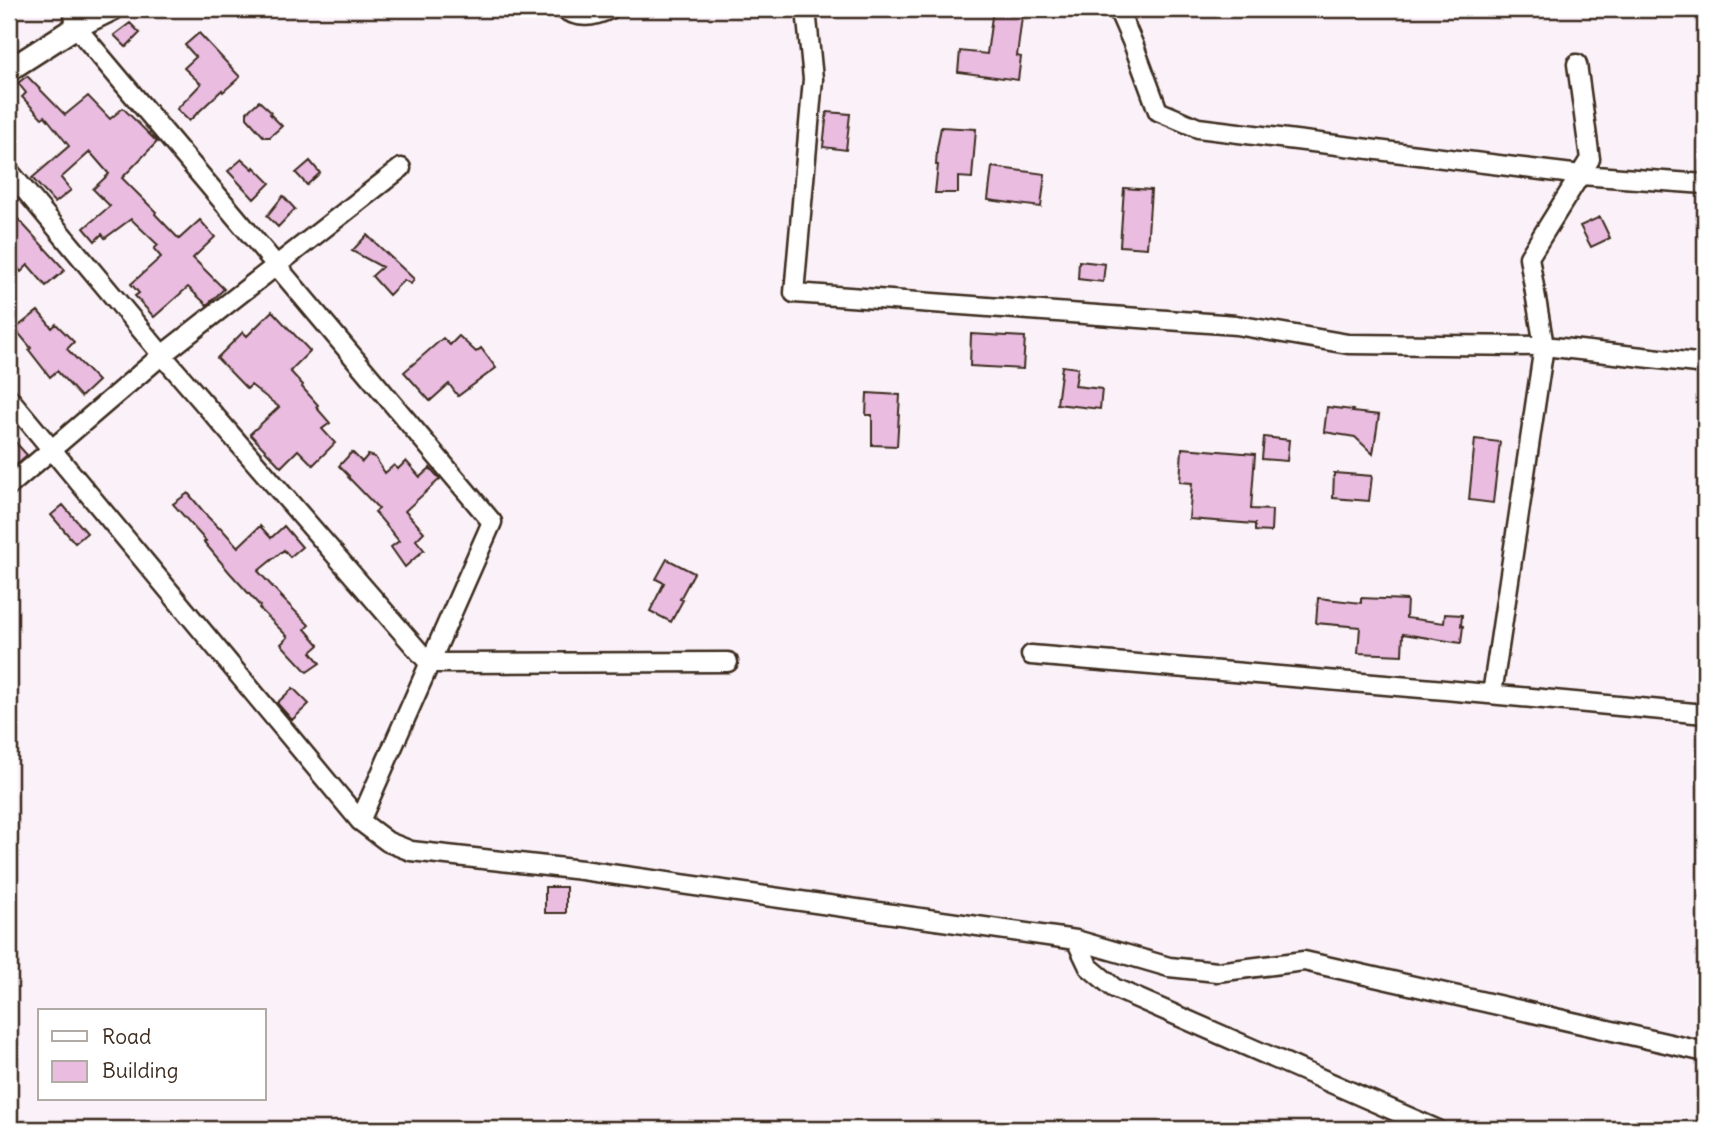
<svg xmlns="http://www.w3.org/2000/svg" width="1714" height="1138" font-family="Delius,sans-serif">
	<rect width="100%" height="100%" fill="#fbf2f9"/>
	<filter id="ink" filterUnits="userSpaceOnUse"><feTurbulence type="fractalNoise" baseFrequency=".0143" numOctaves="2"/><feDisplacementMap in="SourceGraphic" scale="14" xChannelSelector="R" yChannelSelector="G"/><feConvolveMatrix kernelMatrix="1 2 1 2 8 2 1 2 1" color-interpolation-filters="sRGB"/></filter>
	<g filter="url(#ink)">
		<path fill="#e9bce0" stroke="#3b2a1e" stroke-width="2" d="M993,9H1023L1017,56L1021,57L1018,80L958,72L960,51L987,54Z
			M130,23L140,33L126,47L114,35Z
			M199,33L240,77L223,92L222,90L189,121L177,109L201,84L184,68L196,57L185,45Z
			M27,76L65,115L88,96L110,119L123,108L157,142L122,178L156,212L155,214L179,239L200,220L215,237L193,258L224,289L207,305L188,287L154,317L135,296L139,293L131,284L161,257L154,249L158,245L131,219L105,238L102,234L95,241L84,228L110,206L93,189L109,174L90,152L61,178L71,190L55,203L32,178L69,146L45,116L42,118L22,97L26,93L18,83Z
			M259,101L271,112L270,114L282,126L270,137H264L247,118V112Z
			M827,112L850,114L846,150L823,147Z
			M941,127L976,129L972,178L958,177V193H935L938,165H936L937,149Z
			M242,159L253,169L254,167L270,183L254,199L228,171Z
			M310,161L320,173L307,185L296,173Z
			M992,167L1045,174L1041,207L988,200Z
			M1124,188L1151,190L1147,248L1120,246Z
			M283,196L295,209L278,227L267,216Z
			M1600,217L1610,238L1591,247L1580,226Z
			M18,219L65,270L46,286L28,265L21,272L9,257V227Z
			M367,235L414,279L411,284L404,280L389,295L372,276L382,267L352,251Z
			M1079,261L1105,264L1103,282L1078,279Z
			M38,311L52,328L56,324L74,342L67,349L98,381L81,397L57,371L50,377L29,350L31,348L15,329Z
			M272,311L310,351L290,371L303,385L302,387L318,405L316,407L330,423L322,429L335,443L313,465L298,450L281,467L250,434L279,407L251,385L247,389L217,358L243,332L247,336Z
			M971,334L1025,337L1023,369L970,366Z
			M459,336L476,352L481,348L496,368L458,396L449,384L430,401L404,372L443,338L450,345Z
			M1062,366L1078,368L1075,386L1102,389L1100,409L1057,404Z
			M867,393L900,395L897,446L872,445V415H866Z
			M1327,407L1353,410L1352,412L1379,415L1373,454L1355,437L1324,432Z
			M9,435L27,455L9,471Z
			M1264,437L1289,440L1287,461L1262,459Z
			M1475,439L1500,442L1493,503L1469,500Z
			M1182,448L1255,454L1251,509L1272,510L1271,532L1255,531V524L1189,519L1192,483L1180,482Z
			M352,452L362,462L368,455L375,457L385,473L394,465L398,469L406,461L420,477L430,468L440,479L405,511L424,532L416,540L424,550L405,567L391,547L399,541L375,512L379,509L348,477L349,476L339,466Z
			M1334,473L1372,476L1369,501L1333,498Z
			M188,493L208,517L219,528L220,527L238,547L260,526L271,538L284,526L302,547L290,557L284,550L258,571L283,598H282L309,625L305,629L319,645L311,652L320,663L307,672L281,644L288,637L259,608L260,606L230,573L204,542L206,541L173,504Z
			M63,505L87,533L75,543L51,515Z
			M667,559L694,573L680,599L683,600L671,622L650,611L664,583L656,579Z
			M1318,598L1361,603V598L1407,600L1406,618L1444,623L1445,614L1462,615L1461,626H1463L1461,643L1403,634L1402,655L1358,653L1360,627L1316,623Z
			M293,688L309,704L292,720L277,703Z
			M545,887H566V913H545Z"/>
		<g fill="none" stroke-linecap="round" stroke-linejoin="round">
			<defs>
				<path id="minor" d="M73,9L76,27L492,522L360,821
					M563,9C580,19 593,17 610,9
					M806,9L813,79L794,293L1236,325L1348,344L1544,346L1705,364
					M1118,9L1134,46L1158,111L1198,128L1581,175L1705,184
					M9,171L162,355L429,663L728,662
					M9,398L360,821L388,842L411,851L582,870L1076,940L1169,967L1217,972L1304,961L1705,1052
					M9,486L162,355L401,168
					M1031,655L1445,690L1705,714
					M1492,694L1544,346L1529,257L1590,159L1577,64
					M1076,940L1089,967L1114,988L1436,1129"/>
				<path id="tertiary" d="M9,70L76,27L113,9"/>
			</defs>
			<use href="#minor" stroke="#3b2a1e" stroke-width="23"/>
			<use href="#tertiary" stroke="#3b2a1e" stroke-width="26"/>
			<use href="#minor" stroke="#fff" stroke-width="18"/>
			<use href="#tertiary" stroke="#fff" stroke-width="21"/>
		</g>
	</g>
	<rect width="1714" height="1138" fill="none" stroke="#fff" stroke-width="35"/>
	<rect x="18" y="18" width="1679" height="1103" fill="none" stroke="#3b2a1e" stroke-width="2.5" filter="url(#ink)"/>
	<rect x="38" y="1009" width="228" height="91" fill="#ffffff" stroke="#b1aaa5" stroke-width="2"/>
	<rect x="52" y="1031" width="35" height="10" fill="#ffffff" stroke="#b1aaa5" stroke-width="2"/>
	<text x="102" y="1044" font-size="21" fill="#3b2a1e">Road</text>
	<rect x="52" y="1061" width="35" height="21" fill="#e9bce0" stroke="#b1aaa5" stroke-width="2"/>
	<text x="102" y="1078" font-size="21" fill="#3b2a1e">Building</text>
</svg>
